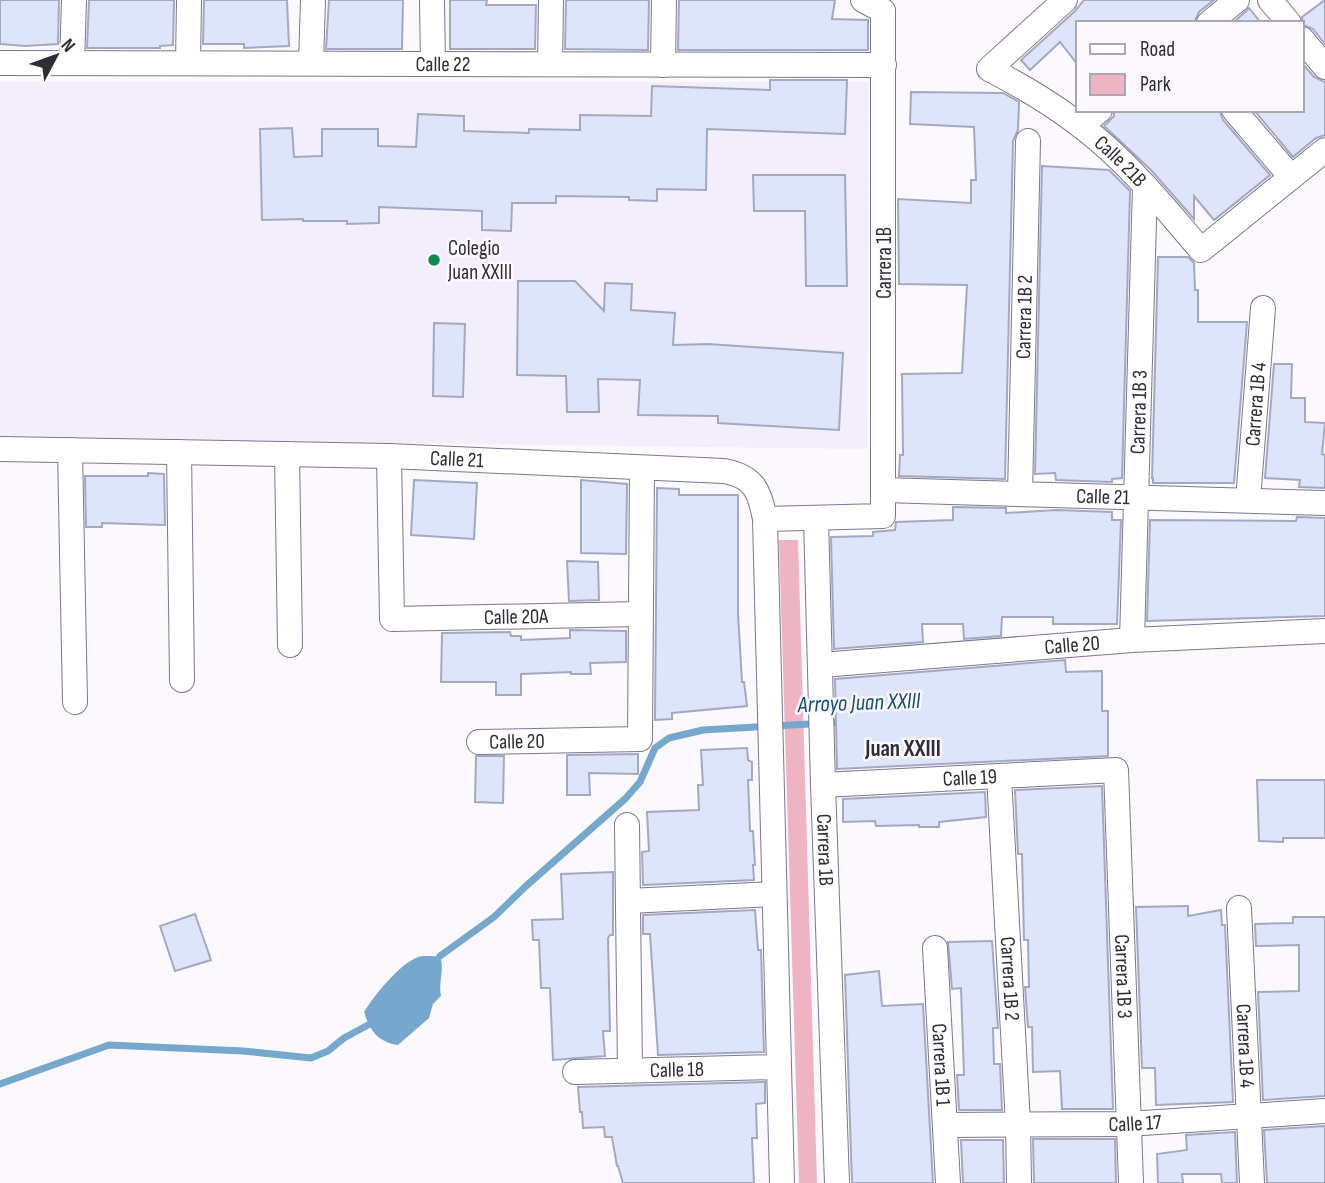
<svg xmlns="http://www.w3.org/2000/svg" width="1325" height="1183" font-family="'Sofia Sans Condensed',sans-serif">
	<rect width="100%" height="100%" fill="#fbf9fe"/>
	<path fill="#f3eefb" d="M0,82H869L867,449L0,438Z"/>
	<path fill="#eeb4c4" d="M779,540H798L817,1183H799Z"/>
	<path fill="#76a7cd" d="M440,956C445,970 438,982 441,996L433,1004L429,1018L398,1045C378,1042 370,1031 364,1012C375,995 398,965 418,957C424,955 434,957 440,956Z"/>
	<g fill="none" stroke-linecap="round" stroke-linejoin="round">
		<path stroke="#76a7cd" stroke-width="7" d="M440,956L494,917L526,886L625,799L640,782L655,748L669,738L703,730L844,722
			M0,1084L109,1045L243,1051L311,1058L328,1051L344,1038L368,1025"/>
	</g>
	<path fill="#dee5fb" stroke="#a2a9c0" stroke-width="2" d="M0,0H59L58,44L25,46L0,44Z
		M89,0H174L173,45L160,46V48H87Z
		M204,0H287L289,46L244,48V44H203Z
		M329,0H403L402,49H326Z
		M450,0H487L486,5H536L535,49H450Z
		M566,0H649L648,50L565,49Z
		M679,0H835L832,19L868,20V50H678Z
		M1084,0H1214L1199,12L1194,23H1078V65L1060,42L1030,70L1021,60L1075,11Z
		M1325,0V44L1313,29L1303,25L1302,17Z
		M1249,8L1261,23H1233L1246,11Z
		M1302,63L1314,77L1325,82V135L1316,138L1293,157L1254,110H1302Z
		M770,80H847L845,134L707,129L706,190L657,189V201L629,200V197L556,196V203H512L511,231L482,230V211L379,207V223L347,224V221H303V219L262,220L260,129L292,128L294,157L322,156V129H378V146L416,147L418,114L464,116V131L529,133V129L580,130V115L651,116L652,86L770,90Z
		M911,92L1003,93L1019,102L1018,130L1013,141L1005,479L899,476L900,455H903L902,374L962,373L967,285L899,284L898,199L971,203V180H976L974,127L910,124Z
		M1114,110H1219L1223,120L1270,175L1214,220L1194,196V219L1151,170L1104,126L1114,116Z
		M1042,166L1109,170L1130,191L1122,478L1112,479V482L1056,480L1055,473L1035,474Z
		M753,175H845L847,286H806L805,211H754Z
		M1158,257H1188L1194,263L1195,290H1198V322H1247L1234,483H1153V478H1152Z
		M518,281H575L604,311L605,283L632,284L631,310L675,313L673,345L708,344L843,353L839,430L718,423V416L638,415L640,380L598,379L599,412H567L566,376L517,375Z
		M434,323L465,324L463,397L433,396Z
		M1274,364H1292L1291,398H1305V422L1325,423L1322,454L1325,455V488L1299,487L1300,480L1265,478Z
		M148,473L164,474L165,525L102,523V527H86L85,476H148Z
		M414,480L477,483L474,539L411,535Z
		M581,480L627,484L626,554L581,553Z
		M657,488L679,489V495H738V613L742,682H744L747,706L672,713V719L655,720Z
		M953,507L1006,508V513L1056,510L1112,512V520H1121L1117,624H1053V617H1002L1001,636L964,639L963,624H922L923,642L834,649L831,537L873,536V532L895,530L896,522L953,520Z
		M1297,517L1325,518V616L1147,621L1150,520L1296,521Z
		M567,561L598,562L599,600L569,601Z
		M570,630L626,631V662L590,663L591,674H571V672L521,674V695H496V682H441L442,633L510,632L511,636H521V640L570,638Z
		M1065,660L1066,672L1102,671V711H1108V756L837,769L835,679Z
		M747,748L748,760L752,762V780H748L750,831H753L755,865H753L754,880L643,885L642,852L649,851L647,812L699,810L698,785H703L701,750Z
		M638,754V774L589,773L590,795H567V755Z
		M476,756H504L503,803L475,802Z
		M1257,780H1325V838H1283V842L1259,841Z
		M1102,786L1113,1109H1062L1060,1071L1033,1072L1032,1027H1028L1025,987H1029L1028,940H1024L1022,854H1018L1015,790Z
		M985,792L986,817L939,822V827H919V825L876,826L875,821L843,822V799Z
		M613,872V935H610L608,938L610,1031H603L605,1056L553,1060L550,988H541L539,940H533L532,920L563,919L561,874Z
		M1188,906V916L1221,910L1222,925H1225L1233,1102L1156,1105L1155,1068H1142L1136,907Z
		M755,910L758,950H761L764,1052L658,1055L650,934H643V915Z
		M195,914L211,960L175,971L160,926Z
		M1293,917H1325V1096L1263,1100L1258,992L1299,991V945L1256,946L1255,924L1293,923Z
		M992,941L998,1028H993L994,1064H1000L1002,1110H959L957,1075H964L961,988L952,989L948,942Z
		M879,971L882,1006L923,1004L933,1183H852L845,975Z
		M765,1082V1103L756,1104L757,1138H752L754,1183H623L618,1166H617L612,1137H605L604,1127L583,1128L582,1112H580L578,1087Z
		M1325,1126V1183H1267L1264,1130Z
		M1235,1132L1237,1183H1222L1221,1174H1182L1183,1183H1158L1157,1154L1187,1150L1186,1135Z
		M1033,1139H1115L1116,1183H1034Z
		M961,1140H1003L1004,1183H963Z"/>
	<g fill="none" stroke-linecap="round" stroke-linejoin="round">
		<defs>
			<g id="minor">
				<path d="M432,0L433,64"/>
				<path d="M863,0L883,11"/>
				<path id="s1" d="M1065,0L989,69C1036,93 1080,121 1118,158C1148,186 1174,219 1201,250L1325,150"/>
				<path d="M1270,0L1289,23"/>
				<path d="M1209,23L1237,0"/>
				<path d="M1302,39L1325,67"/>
				<path id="s2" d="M0,63L884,65"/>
				<path d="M72,63L74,0"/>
				<path d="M188,63L189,0"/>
				<path d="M311,63L313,0"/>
				<path d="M550,64L551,0"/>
				<path d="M663,65L664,0"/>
				<path d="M1234,110L1291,177"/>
				<path d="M1081,126L1100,110"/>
				<path id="s3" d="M0,449L389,456L724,471C754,476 760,492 765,519L782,1183"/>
				<path d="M70,450L75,702"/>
				<path d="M179,452L182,680"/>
				<path d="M287,454L290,645"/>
				<path id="s4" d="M389,456L392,619L640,614"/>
				<path id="s5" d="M883,490L1325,503"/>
				<path id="s6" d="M1020,494L1028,141"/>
				<path id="s7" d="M1248,500L1263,308"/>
				<path id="s8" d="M816,518L823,785L837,1183"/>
				<path d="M765,519L883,516V11"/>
				<path id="s9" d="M1132,640L1145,186"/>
				<path id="s10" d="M821,665L1132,640L1325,631"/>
				<path id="s11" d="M479,742L640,739L642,468"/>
				<path id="s12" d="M999,776L1018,1124L1019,1183"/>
				<path id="s13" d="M823,785L1116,770L1131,1183"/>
				<path d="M627,825L630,1070"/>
				<path d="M628,901L774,894"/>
				<path id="s14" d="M1239,908L1252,1183"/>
				<path id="s15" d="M935,948L948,1183"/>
				<path id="s16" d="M575,1072L779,1067"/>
				<path id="s17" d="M946,1125L1128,1124L1325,1111"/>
			</g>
		</defs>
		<use href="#minor" stroke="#7e768c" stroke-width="26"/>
		<use href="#minor" stroke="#fff" stroke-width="24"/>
	</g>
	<circle fill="#0a8e4b" stroke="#fbf9fe" stroke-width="2.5" cx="434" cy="260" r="7"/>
	<g text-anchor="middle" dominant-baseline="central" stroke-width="5" stroke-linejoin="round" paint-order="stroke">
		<g font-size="21" fill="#302c36" stroke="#fbf9fe">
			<text stroke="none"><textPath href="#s2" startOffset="443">Calle 22</textPath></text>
			<text stroke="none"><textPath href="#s1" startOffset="264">Calle 21B</textPath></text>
			<text transform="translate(884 263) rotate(-90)">Carrera 1B</text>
			<text stroke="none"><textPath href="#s6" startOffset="177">Carrera 1B 2</textPath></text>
			<text stroke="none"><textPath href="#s7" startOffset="96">Carrera 1B 4</textPath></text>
			<text stroke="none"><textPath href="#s9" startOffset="228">Carrera 1B 3</textPath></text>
			<text stroke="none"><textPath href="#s3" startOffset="457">Calle 21</textPath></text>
			<text stroke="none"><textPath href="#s5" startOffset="220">Calle 21</textPath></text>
			<text stroke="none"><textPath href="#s4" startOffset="287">Calle 20A</textPath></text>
			<text stroke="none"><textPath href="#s10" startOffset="252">Calle 20</textPath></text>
			<text stroke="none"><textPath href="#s11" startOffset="38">Calle 20</textPath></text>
			<text stroke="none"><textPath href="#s13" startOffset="147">Calle 19</textPath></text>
			<text stroke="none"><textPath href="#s8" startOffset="332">Carrera 1B</textPath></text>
			<text stroke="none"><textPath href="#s13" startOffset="500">Carrera 1B 3</textPath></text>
			<text stroke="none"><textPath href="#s12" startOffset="203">Carrera 1B 2</textPath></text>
			<text stroke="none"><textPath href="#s14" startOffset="138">Carrera 1B 4</textPath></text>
			<text stroke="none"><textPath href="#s15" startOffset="117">Carrera 1B 1</textPath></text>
			<text stroke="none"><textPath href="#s16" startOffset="102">Calle 18</textPath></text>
			<text stroke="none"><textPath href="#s17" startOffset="189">Calle 17</textPath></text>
		</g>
		<g font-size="21" fill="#302c36" stroke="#fbf9fe" text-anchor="start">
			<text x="448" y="248">Colegio<tspan x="448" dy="24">Juan XXIII</tspan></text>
		</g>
		<g font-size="23" font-style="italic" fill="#114c71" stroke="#fbf9fe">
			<text transform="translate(859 703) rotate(-2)">Arroyo Juan XXIII</text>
		</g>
		<g font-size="23" font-weight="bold" fill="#302c36" stroke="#fbf9fe">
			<text x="903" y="749">Juan XXIII</text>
		</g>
	</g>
	<rect x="1076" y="21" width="228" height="91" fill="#fbf9fe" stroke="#aaa7ae" stroke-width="2"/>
	<rect x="1090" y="44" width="35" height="10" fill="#ffffff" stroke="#aaa7ae" stroke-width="2"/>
	<text x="1140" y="56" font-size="21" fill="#302c36">Road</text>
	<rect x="1090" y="74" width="35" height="21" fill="#eeb4c4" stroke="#aaa7ae" stroke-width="2"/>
	<text x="1140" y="91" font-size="21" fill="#302c36">Park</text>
	<g transform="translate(56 56) rotate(49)" stroke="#fbf9fe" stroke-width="5" paint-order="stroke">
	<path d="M0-5L12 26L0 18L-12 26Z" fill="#302c36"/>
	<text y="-10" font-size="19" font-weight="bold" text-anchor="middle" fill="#302c36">N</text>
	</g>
</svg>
